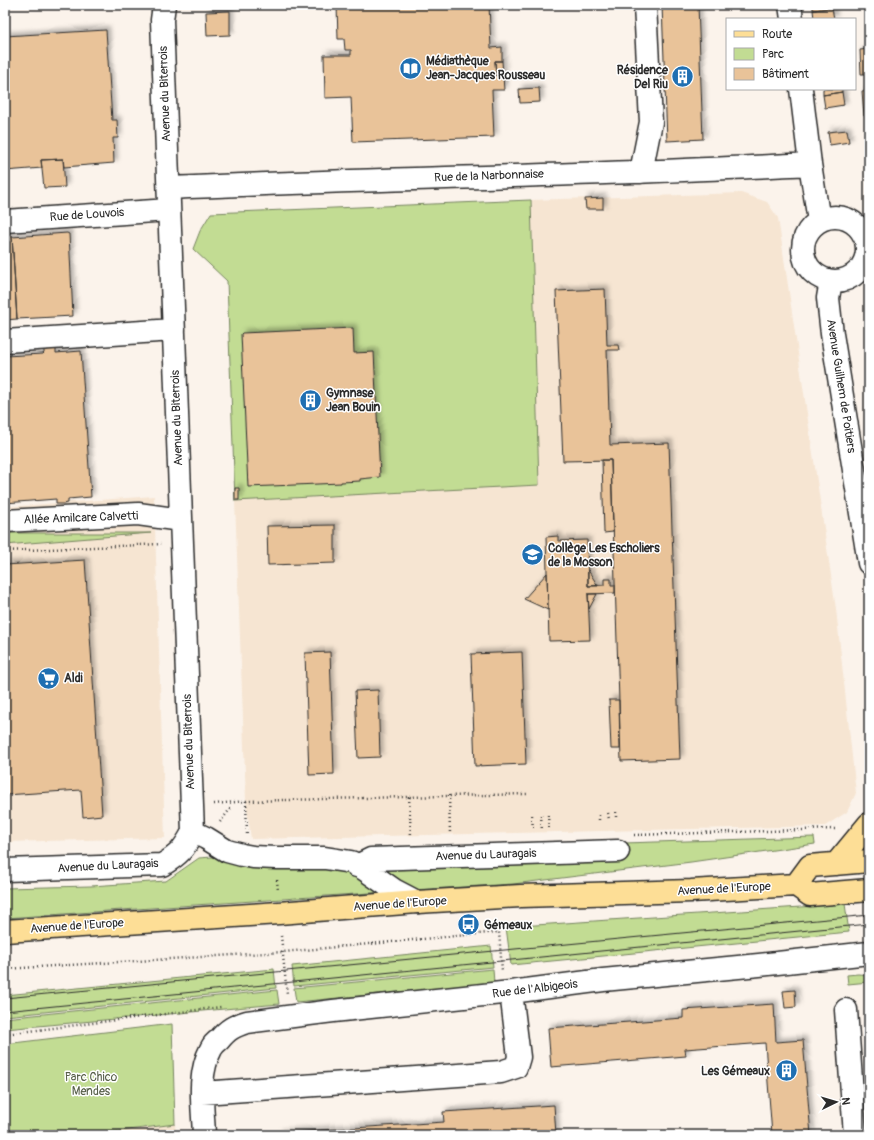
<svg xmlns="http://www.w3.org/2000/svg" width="874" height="1140" font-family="Pangolin,sans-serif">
	<defs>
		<filter id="shadow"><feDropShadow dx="3.5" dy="-3.5" stdDeviation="2" flood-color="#0004"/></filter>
	</defs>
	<rect width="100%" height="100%" fill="#fbf3eb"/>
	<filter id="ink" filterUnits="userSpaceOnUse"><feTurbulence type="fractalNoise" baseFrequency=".025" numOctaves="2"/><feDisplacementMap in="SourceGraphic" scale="8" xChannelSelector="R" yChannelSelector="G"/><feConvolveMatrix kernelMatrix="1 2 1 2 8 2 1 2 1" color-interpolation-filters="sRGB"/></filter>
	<g filter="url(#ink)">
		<path fill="#f6e5d2" d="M741,193L767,202L778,218L836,609L856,793L847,812L825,826L251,839L246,801L235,501L539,485L531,200Z
			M154,496L165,838L5,842V507Z
			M175,1124L176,1135H89Z"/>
		<path fill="#c2dc93" stroke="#76845f" d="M531,200L539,485L235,501L227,281L193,249L200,231L211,213Z
			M5,533H151L5,545Z
			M814,837L815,844L691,862L513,884L412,890L377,864L624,843Z
			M212,857L251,865L290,868L347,870L384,892L5,918V888L91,886L166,881L199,858Z
			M845,904L849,932L511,965L506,927Z
			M491,946L493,967L294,986L292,966Z
			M274,969L276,988L5,1016V995Z
			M493,969L494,983L296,1002L294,988Z
			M858,974L869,975V982L848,984L847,975Z
			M277,990L279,1004L5,1029V1018Z
			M172,1024L175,1124L89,1135H5V1044Z"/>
		<path fill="#e9c399" stroke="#2b2b2b" filter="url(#shadow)" d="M337,5H489L491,48L502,47V61H495L496,76H503L504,90H492L494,137L353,142L351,97L325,98L324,55H351V50H345L344,39H338Z
			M662,5H698L703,139L667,141Z
			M813,5H832V8L813,10Z
			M832,8L834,19H814L813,10Z
			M230,11V35L207,36L206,12Z
			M106,30L112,120H117L118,138H113L114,163L64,167L63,159L41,160L42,168L5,171V36Z
			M869,49V74H861L860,50Z
			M495,61H502L503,76H496Z
			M539,88L540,102L520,103L519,89Z
			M823,89H842V92L823,95Z
			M869,90V115L864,116L862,91Z
			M842,92L844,105L825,108L823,95Z
			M847,130L849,142L830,145L828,132Z
			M864,142H869V158H865Z
			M63,159L65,187L44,188L41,160Z
			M603,198V209H586L585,199Z
			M67,233L69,234L73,316L17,319L12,237Z
			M5,236H12L17,319L5,320Z
			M605,289L607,345H618L619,350H607L610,445L669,443L680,759L621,761L611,460L563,461L556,291Z
			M353,328L354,353L374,352L380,477L360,479V481L341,482V483L248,487L241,334L242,333Z
			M56,349V353L81,351L91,497L68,499V503L63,504H56V499L5,503V356L43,354L44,353V350Z
			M602,460H611L613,532L604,533Z
			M235,488H239V500H235Z
			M335,525V563L268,565L267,526Z
			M558,536V541L587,540L588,586L604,585V579H611V585H615V593L588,594L590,640L549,641L546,537Z
			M85,560L102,815L83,817L81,790L5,795V565Z
			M588,570L598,586H588Z
			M547,573L548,610L524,599Z
			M588,594H597L589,609Z
			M330,652L334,774L309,775L305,653Z
			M522,652L526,764L475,766L471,654Z
			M378,690L380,757L358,758L355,691Z
			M609,700H619L620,749H611Z
			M795,990L796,1007L785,1008L783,991Z
			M774,1004L776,1042L803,1040L811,1135H772L765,1043L685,1049L686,1056L551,1067L548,1028L683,1018V1010Z
			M554,1105L556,1135H279V1133L444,1122L443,1112Z"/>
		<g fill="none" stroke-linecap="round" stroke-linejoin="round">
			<defs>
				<path id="minor" d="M790,5L792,19
					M801,89L810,164L819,221
					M641,172L651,122L645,5
					M169,188C382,178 596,176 810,164
					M803 249a32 32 0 1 1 64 0a32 32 0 1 1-64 0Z
					M5,221L169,210
					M831,281L828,298L832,334L869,563
					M5,341L174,330
					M5,521L138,514L181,520
					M193,832L206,838L227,851L242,855L253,857L276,858H325L351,862L364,869L394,890L417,902
					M357,866L371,859L618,851
					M5,870L162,865C179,855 184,849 193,832L162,20L164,5
					M846,1010L855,1135
					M202,1093L501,1072L516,1067L519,1057L511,992
					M204,1135C203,1107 197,1075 211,1049C213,1045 216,1042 219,1040C228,1029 234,1026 247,1022L333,1011L511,992L603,980L759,965L869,953"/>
				<path id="major" d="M836,864L869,824
					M796,885L810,866L869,861
					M5,931L279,913L417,902L521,896L691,891L796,885L810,895L869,890"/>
			</defs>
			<use href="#minor" stroke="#2b2b2b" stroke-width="25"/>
			<use href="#major" stroke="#2b2b2b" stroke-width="25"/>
			<path stroke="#2b2b2b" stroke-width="2.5" stroke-dasharray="1 3" stroke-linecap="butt" d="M5,551L161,544
				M449,795L450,834
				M409,797L411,836
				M246,801L247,834
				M214,804L246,801L527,794
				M616,812V820
				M608,813L609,820
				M532,815L533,831
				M541,815L542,831
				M548,815L549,831
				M599,820V813
				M220,822L231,808
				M634,835L835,829
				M277,880L278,891
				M281,936L287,994
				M5,969L283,952L499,932L502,971
				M5,1034L221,1007"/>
			<use href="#minor" stroke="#fff" stroke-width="22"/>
			<use href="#major" stroke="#fdde96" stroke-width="22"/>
			<path stroke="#2b2b2b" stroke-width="1" d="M5,998L869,915
				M5,1011L869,924"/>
		</g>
	</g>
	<defs>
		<symbol id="library-disc" viewBox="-11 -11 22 22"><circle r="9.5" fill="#1f6fb2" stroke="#fff"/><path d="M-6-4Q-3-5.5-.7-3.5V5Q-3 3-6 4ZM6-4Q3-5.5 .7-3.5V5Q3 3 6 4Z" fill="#fff"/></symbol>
		<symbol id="building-disc" viewBox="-11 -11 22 22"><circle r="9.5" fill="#1f6fb2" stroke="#fff"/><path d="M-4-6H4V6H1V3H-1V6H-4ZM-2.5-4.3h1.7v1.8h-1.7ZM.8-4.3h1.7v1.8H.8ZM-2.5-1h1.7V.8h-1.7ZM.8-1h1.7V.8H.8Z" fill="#fff"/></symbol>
		<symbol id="school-disc" viewBox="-11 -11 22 22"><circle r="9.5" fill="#1f6fb2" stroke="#fff"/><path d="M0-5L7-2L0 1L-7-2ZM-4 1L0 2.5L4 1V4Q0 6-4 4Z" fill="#fff"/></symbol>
		<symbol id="supermarket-disc" viewBox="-11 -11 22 22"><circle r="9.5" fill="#1f6fb2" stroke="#fff"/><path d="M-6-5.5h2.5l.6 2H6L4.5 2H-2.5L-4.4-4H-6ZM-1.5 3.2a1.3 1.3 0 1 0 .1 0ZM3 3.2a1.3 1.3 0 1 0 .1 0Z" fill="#fff"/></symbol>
		<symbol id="bus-disc" viewBox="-11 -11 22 22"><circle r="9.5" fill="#1f6fb2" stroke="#fff"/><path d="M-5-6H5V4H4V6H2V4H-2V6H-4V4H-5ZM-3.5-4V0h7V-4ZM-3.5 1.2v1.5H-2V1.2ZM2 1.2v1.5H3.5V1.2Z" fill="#fff"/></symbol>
	</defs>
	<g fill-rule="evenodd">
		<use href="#library-disc" x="398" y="56" width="25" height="25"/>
		<use href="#building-disc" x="670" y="64" width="25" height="25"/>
		<use href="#building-disc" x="298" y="388" width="25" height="25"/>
		<use href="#school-disc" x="520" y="542" width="25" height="25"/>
		<use href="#supermarket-disc" x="36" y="666" width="25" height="25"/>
		<use href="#bus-disc" x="456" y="912" width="25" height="25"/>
		<use href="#building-disc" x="774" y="1058" width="25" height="25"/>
	</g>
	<g text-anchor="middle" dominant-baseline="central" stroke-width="3" stroke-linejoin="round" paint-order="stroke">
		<g font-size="12" font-weight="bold" fill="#2b2b2b" stroke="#fff" text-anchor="start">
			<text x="426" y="61">Médiathèque<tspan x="426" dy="14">Jean-Jacques Rousseau</tspan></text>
			<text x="668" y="70" text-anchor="end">Résidence<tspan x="668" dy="14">Del Riu</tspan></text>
			<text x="326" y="393">Gymnase<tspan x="326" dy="14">Jean Bouin</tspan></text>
			<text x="548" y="548">Collège Les Escholiers<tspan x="548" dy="14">de la Mosson</tspan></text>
			<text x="64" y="678">Aldi</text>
			<text x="484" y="925">Gémeaux</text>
			<text x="770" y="1071" text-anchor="end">Les Gémeaux</text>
		</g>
		<g font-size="12" fill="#2b2b2b" stroke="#fff">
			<text transform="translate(165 94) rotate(-92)">Avenue du Biterrois</text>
			<text transform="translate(489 176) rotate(-2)">Rue de la Narbonnaise</text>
			<text transform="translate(87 215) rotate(-4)">Rue de Louvois</text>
			<text transform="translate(841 386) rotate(81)">Avenue Guilhem de Poitiers</text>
			<text transform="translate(177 418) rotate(-92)">Avenue du Biterrois</text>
			<text transform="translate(81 518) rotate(-2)">Allée Amilcare Calvetti</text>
			<text transform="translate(189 742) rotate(-92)">Avenue du Biterrois</text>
			<text transform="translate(486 855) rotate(-2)">Avenue du Lauragais</text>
			<text transform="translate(108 866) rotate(-3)">Avenue du Lauragais</text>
			<text transform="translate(724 889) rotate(-3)">Avenue de l'Europe</text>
			<text transform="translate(400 904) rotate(-4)">Avenue de l'Europe</text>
			<text transform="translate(77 926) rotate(-4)">Avenue de l'Europe</text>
			<text transform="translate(535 989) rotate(-7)">Rue de l'Albigeois</text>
		</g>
		<g font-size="12" fill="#58604a" stroke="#fff">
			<text x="91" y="1077">Parc Chico<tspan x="91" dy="14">Mendes</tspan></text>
		</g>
	</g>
	<rect width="874" height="1140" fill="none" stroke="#fff" stroke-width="20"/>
	<rect x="10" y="10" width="854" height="1120" fill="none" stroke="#2b2b2b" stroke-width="1.5" filter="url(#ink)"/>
	<rect x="726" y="18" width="130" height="72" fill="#ffffff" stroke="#aaaaaa"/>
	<rect x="734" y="31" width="20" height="6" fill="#fdde96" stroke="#aaaaaa"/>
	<text x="762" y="38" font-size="12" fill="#2b2b2b">Route</text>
	<rect x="734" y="48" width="20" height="12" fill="#c2dc93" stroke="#aaaaaa"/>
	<text x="762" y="58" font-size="12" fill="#2b2b2b">Parc</text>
	<rect x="734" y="68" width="20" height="12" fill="#e9c399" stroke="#aaaaaa"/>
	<text x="762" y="78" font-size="12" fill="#2b2b2b">Bâtiment</text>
	<g transform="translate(836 1102) rotate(85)" stroke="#ffffff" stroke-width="3" paint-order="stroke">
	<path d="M0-3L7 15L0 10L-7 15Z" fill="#2b2b2b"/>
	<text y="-6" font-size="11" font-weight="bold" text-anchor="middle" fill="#2b2b2b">N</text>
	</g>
</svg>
